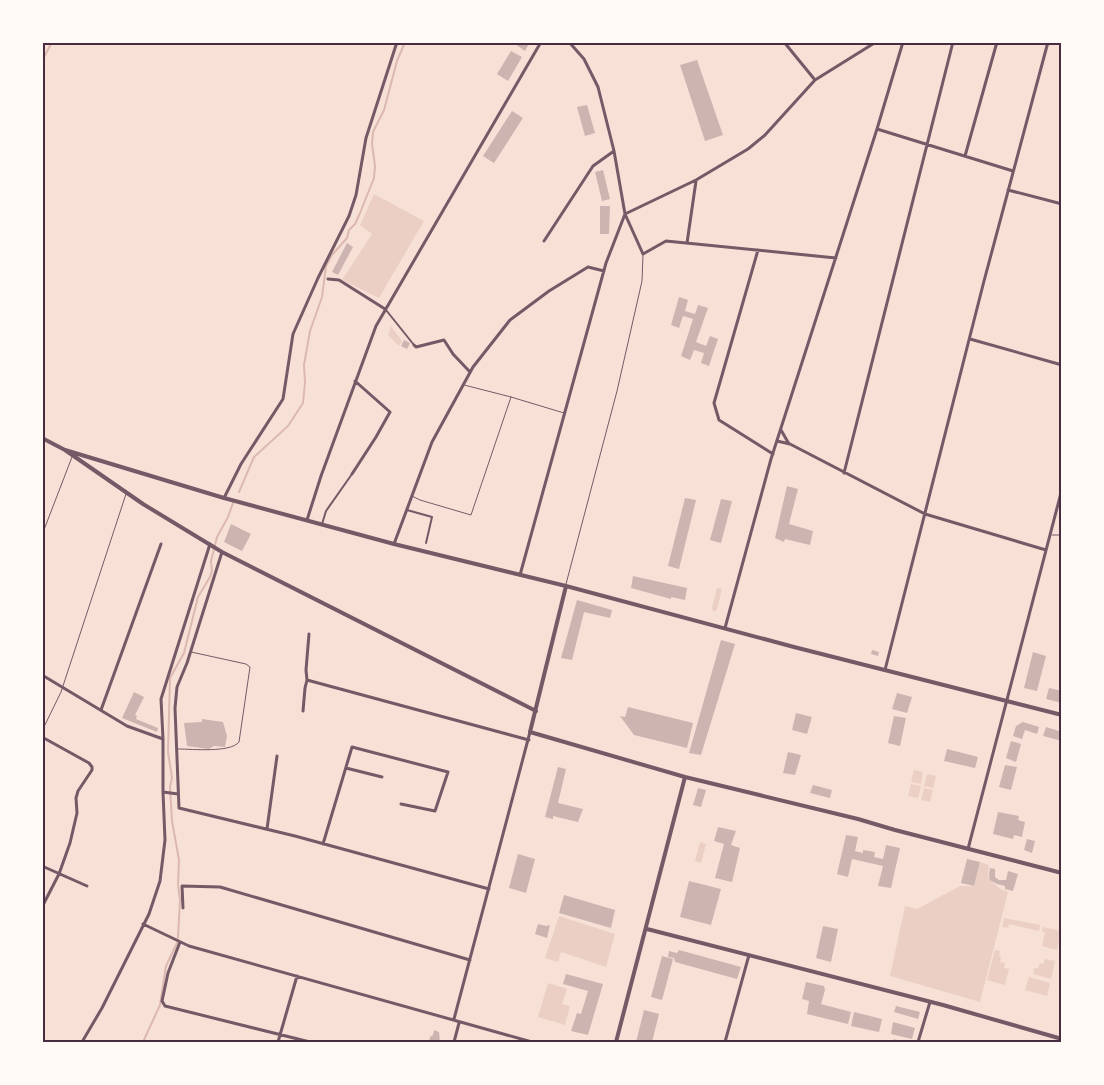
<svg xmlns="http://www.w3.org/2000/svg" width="1104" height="1085" font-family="'Libre Baskerville',serif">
	<rect width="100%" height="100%" fill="#f7e1d7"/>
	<path fill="#ebcfc5" d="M374,194L424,221L379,298L342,280L372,234L360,225Z
		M391,326L402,341L399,346L388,335Z
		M717,588L722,589L717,610L713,612L712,607Z
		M914,770L923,772L921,784L911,782Z
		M927,774L936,776L933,788L924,786Z
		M911,784L921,786L918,798L908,796Z
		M924,788L933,790L930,802L921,800Z
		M700,842L706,844L701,863L695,861Z
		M980,862L989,865L988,876C992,883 1000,890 1008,892L980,1002L890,976L905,906L917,909L960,886H974Z
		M559,916L615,934L606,967L561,952L558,962L545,958Z
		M1004,918L1040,925L1039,931L1009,924L1008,928L1002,927Z
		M1043,927L1061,931L1057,950L1042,946L1045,933L1042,931Z
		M995,950L1000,951L999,956H1001L1000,962L1005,963L1004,968L1009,969L1005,985L987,980Z
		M1045,959L1055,961L1051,979L1033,974L1034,968H1038L1040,963L1043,964Z
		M1029,977L1050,983L1047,996L1025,990Z
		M548,983L567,989L562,1004L570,1006L565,1025L538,1017Z"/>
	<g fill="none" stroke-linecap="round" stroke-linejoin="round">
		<path stroke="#dcb8b0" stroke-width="2" d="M42,61L52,42
			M239,492L254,457L288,426L303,403L305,382L304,365L310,331L322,297L326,266L332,255L347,238L349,230L355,224L360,213L374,178L375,166L372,144L373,132L384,110L397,61L405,42
			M178,938L180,900L178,885L179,860L172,821L170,787L172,778L168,752L170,678L184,653L198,597L210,577L212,571L211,561L217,537L228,517L233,503
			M143,1042L160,1005L166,966L177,943"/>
	</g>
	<path fill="#ccb4b1" d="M512,42H530L525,51Z
		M511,51L522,57L508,81L497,74Z
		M697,60L723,135L705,141L680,65Z
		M587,105L595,133L585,136L577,107Z
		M512,111L523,118L494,163L483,156Z
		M603,170L610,199L602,201L595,172Z
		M600,206H610L609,234H600Z
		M347,243L353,247L338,275L332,272Z
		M679,297L688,300L685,311L695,314L698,305L708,308L696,342L706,346L710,336L718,339L709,366L701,363L704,353L694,350L690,360L681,356L693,319L683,316L679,328L671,325Z
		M404,340L410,343L407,349L401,346Z
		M787,486L798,489L789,524L813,531L810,545L785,539L784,542L775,538Z
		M685,498L696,500L679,569L668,566Z
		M721,499L732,501L721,543L710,540Z
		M231,524L251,534L242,551L224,542Z
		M633,576L687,588L685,600L671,597V599L631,588Z
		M577,600L612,610L610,618L584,612L572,660L561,658Z
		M721,640L735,644L701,755L689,753Z
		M872,650L879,652L878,656L871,654Z
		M1033,652L1046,656L1037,691L1024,688Z
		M1049,688L1062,691V703L1046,699Z
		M134,692L144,697L135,715L137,716L136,719L158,728L157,732L122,718Z
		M897,693L912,697L907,713L892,709Z
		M628,707L693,723L687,748L634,735L620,716L625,717Z
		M796,713L812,717L807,734L792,730Z
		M894,716L906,718L900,746L888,743Z
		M202,719L223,722L227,736L225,747L214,746L209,749L187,746L184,723L202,722Z
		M1023,722L1039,727L1037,734L1025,730L1022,739L1013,736L1016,726Z
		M1046,727L1062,732V741L1043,736Z
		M1011,741L1021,744L1016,762L1006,758Z
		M947,749L978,757L975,768L944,761Z
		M788,752L801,755L795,775L783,773Z
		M1005,765L1017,767L1011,790L999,787Z
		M558,767L566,769L558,803L583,809L578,822L553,816V819L545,817Z
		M813,785L832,790L830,798L810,793Z
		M698,788L706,790L701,807L693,805Z
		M998,812L1019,816L1018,820L1025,822L1022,837L1014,835L1013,839L993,834Z
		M718,827L736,831L731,845L740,848L732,882L715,878L724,844L714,841Z
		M846,835L858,837L855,851L863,853V850L875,852L874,857L883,859L886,845L900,848L891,888L878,886L883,866L852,859L848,877L837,874Z
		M1027,839L1035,841L1032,853L1024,850Z
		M518,854L535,859L526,893L509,888Z
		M967,859L980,862L974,886L961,883Z
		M990,868L995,869V877L999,880H1006L1008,871L1018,874L1013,891L1005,889V886L997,884L990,880L989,875Z
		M689,881L721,889L711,925L680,917Z
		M564,895L615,910L611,928L559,913Z
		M538,924L546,926L550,925L547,938L535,934Z
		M823,926L838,929L831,962L816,958Z
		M679,950L741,967L737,979L675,962L674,958L668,957L669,951L677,953Z
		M662,956L673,959L662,1000L651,997Z
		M566,974L603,984L588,1035L571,1031L577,1013L581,1014L588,991L563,984Z
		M806,982L824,986L825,990L821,1004L851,1012L848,1024L807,1014L809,1001L802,999Z
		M896,1006L920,1012L918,1019L894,1012Z
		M644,1010L659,1014L652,1042H636Z
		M854,1012L882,1019L879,1032L851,1026Z
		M893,1022L915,1028L912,1039L891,1034Z
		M434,1030L439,1032L440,1042H429L430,1037L433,1035Z
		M894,1039L905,1042H893Z"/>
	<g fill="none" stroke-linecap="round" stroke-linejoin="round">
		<path stroke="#755966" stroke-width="1" d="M464,385L511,397L564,413
			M412,496L420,500L471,515L511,397
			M42,535L72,457
			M1052,535H1062
			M566,584L617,391L642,281L643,255
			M42,731L61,692L126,494
			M178,749C193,749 230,753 239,742L250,667L246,664L191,652"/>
		<path stroke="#755966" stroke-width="2" d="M386,310L414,345
			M407,510L432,517L426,543
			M322,524L326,511L352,474"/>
		<path stroke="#755966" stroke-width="3" d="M569,42L584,59L598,87L614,151L625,214L643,254L666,241L836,258
			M784,42L815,80
			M877,129L1013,171
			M965,156L997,42
			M1008,190L1062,204
			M544,241L593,166L614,151
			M687,243L696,181
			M758,250L714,403L719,420L773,454
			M328,279L339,280L385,309
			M970,339L1062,365
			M414,345L416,347L444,340L453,354L470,372
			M781,430L789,444
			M777,441L790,444L925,514L1046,550
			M844,473L953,42
			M352,474L376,437L390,412L355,381
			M224,498L241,464L283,399L293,334L318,278L349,216L356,195L366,138L397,42
			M307,520L321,476L376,326L541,42
			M394,544L432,442L473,367L510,320L549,291L588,267L604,271
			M222,552L187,663L177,687L175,708L179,808L295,836L489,889
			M520,575L606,263L625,214L696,180L748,149L765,135L815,80L876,42
			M725,628L771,459L877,129L903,42
			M309,634L306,670L307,680L529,740
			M885,670L984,281L1048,42
			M42,675L127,726L163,739
			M101,710L161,544
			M303,711L305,688L307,680
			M42,737L89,763L92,767V770L78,791L76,798L77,813L70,843L59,874L42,907
			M346,768L382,777
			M163,792L178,794
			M267,829L277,756
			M323,844L352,747L448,772L435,811L401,804
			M968,849L1062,489
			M42,866L87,886
			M183,908L182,886L220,887L470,960
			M143,924L189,946L532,1042
			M180,942L168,973L162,1001L165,1006L310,1042
			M454,1019L530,732
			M82,1042L102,1008L149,914L160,881L165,840L163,792V739L161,699L210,544
			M278,1042L297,976
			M454,1042L459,1023
			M725,1042L749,955
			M918,1042L930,1002"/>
		<path stroke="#755966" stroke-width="4" d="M42,438L65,450L143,504L222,552L536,711
			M65,450L224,498L394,544L566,586L794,647L1062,715
			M566,586L530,732L685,777L858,819L895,830L1062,873
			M647,929L943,1005L1062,1039
			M616,1042L685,777"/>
	</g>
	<rect width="1104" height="1085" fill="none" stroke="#fffaf5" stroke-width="88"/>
	<rect x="44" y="44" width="1016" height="997" fill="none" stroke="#4a2c40" stroke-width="2"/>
</svg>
